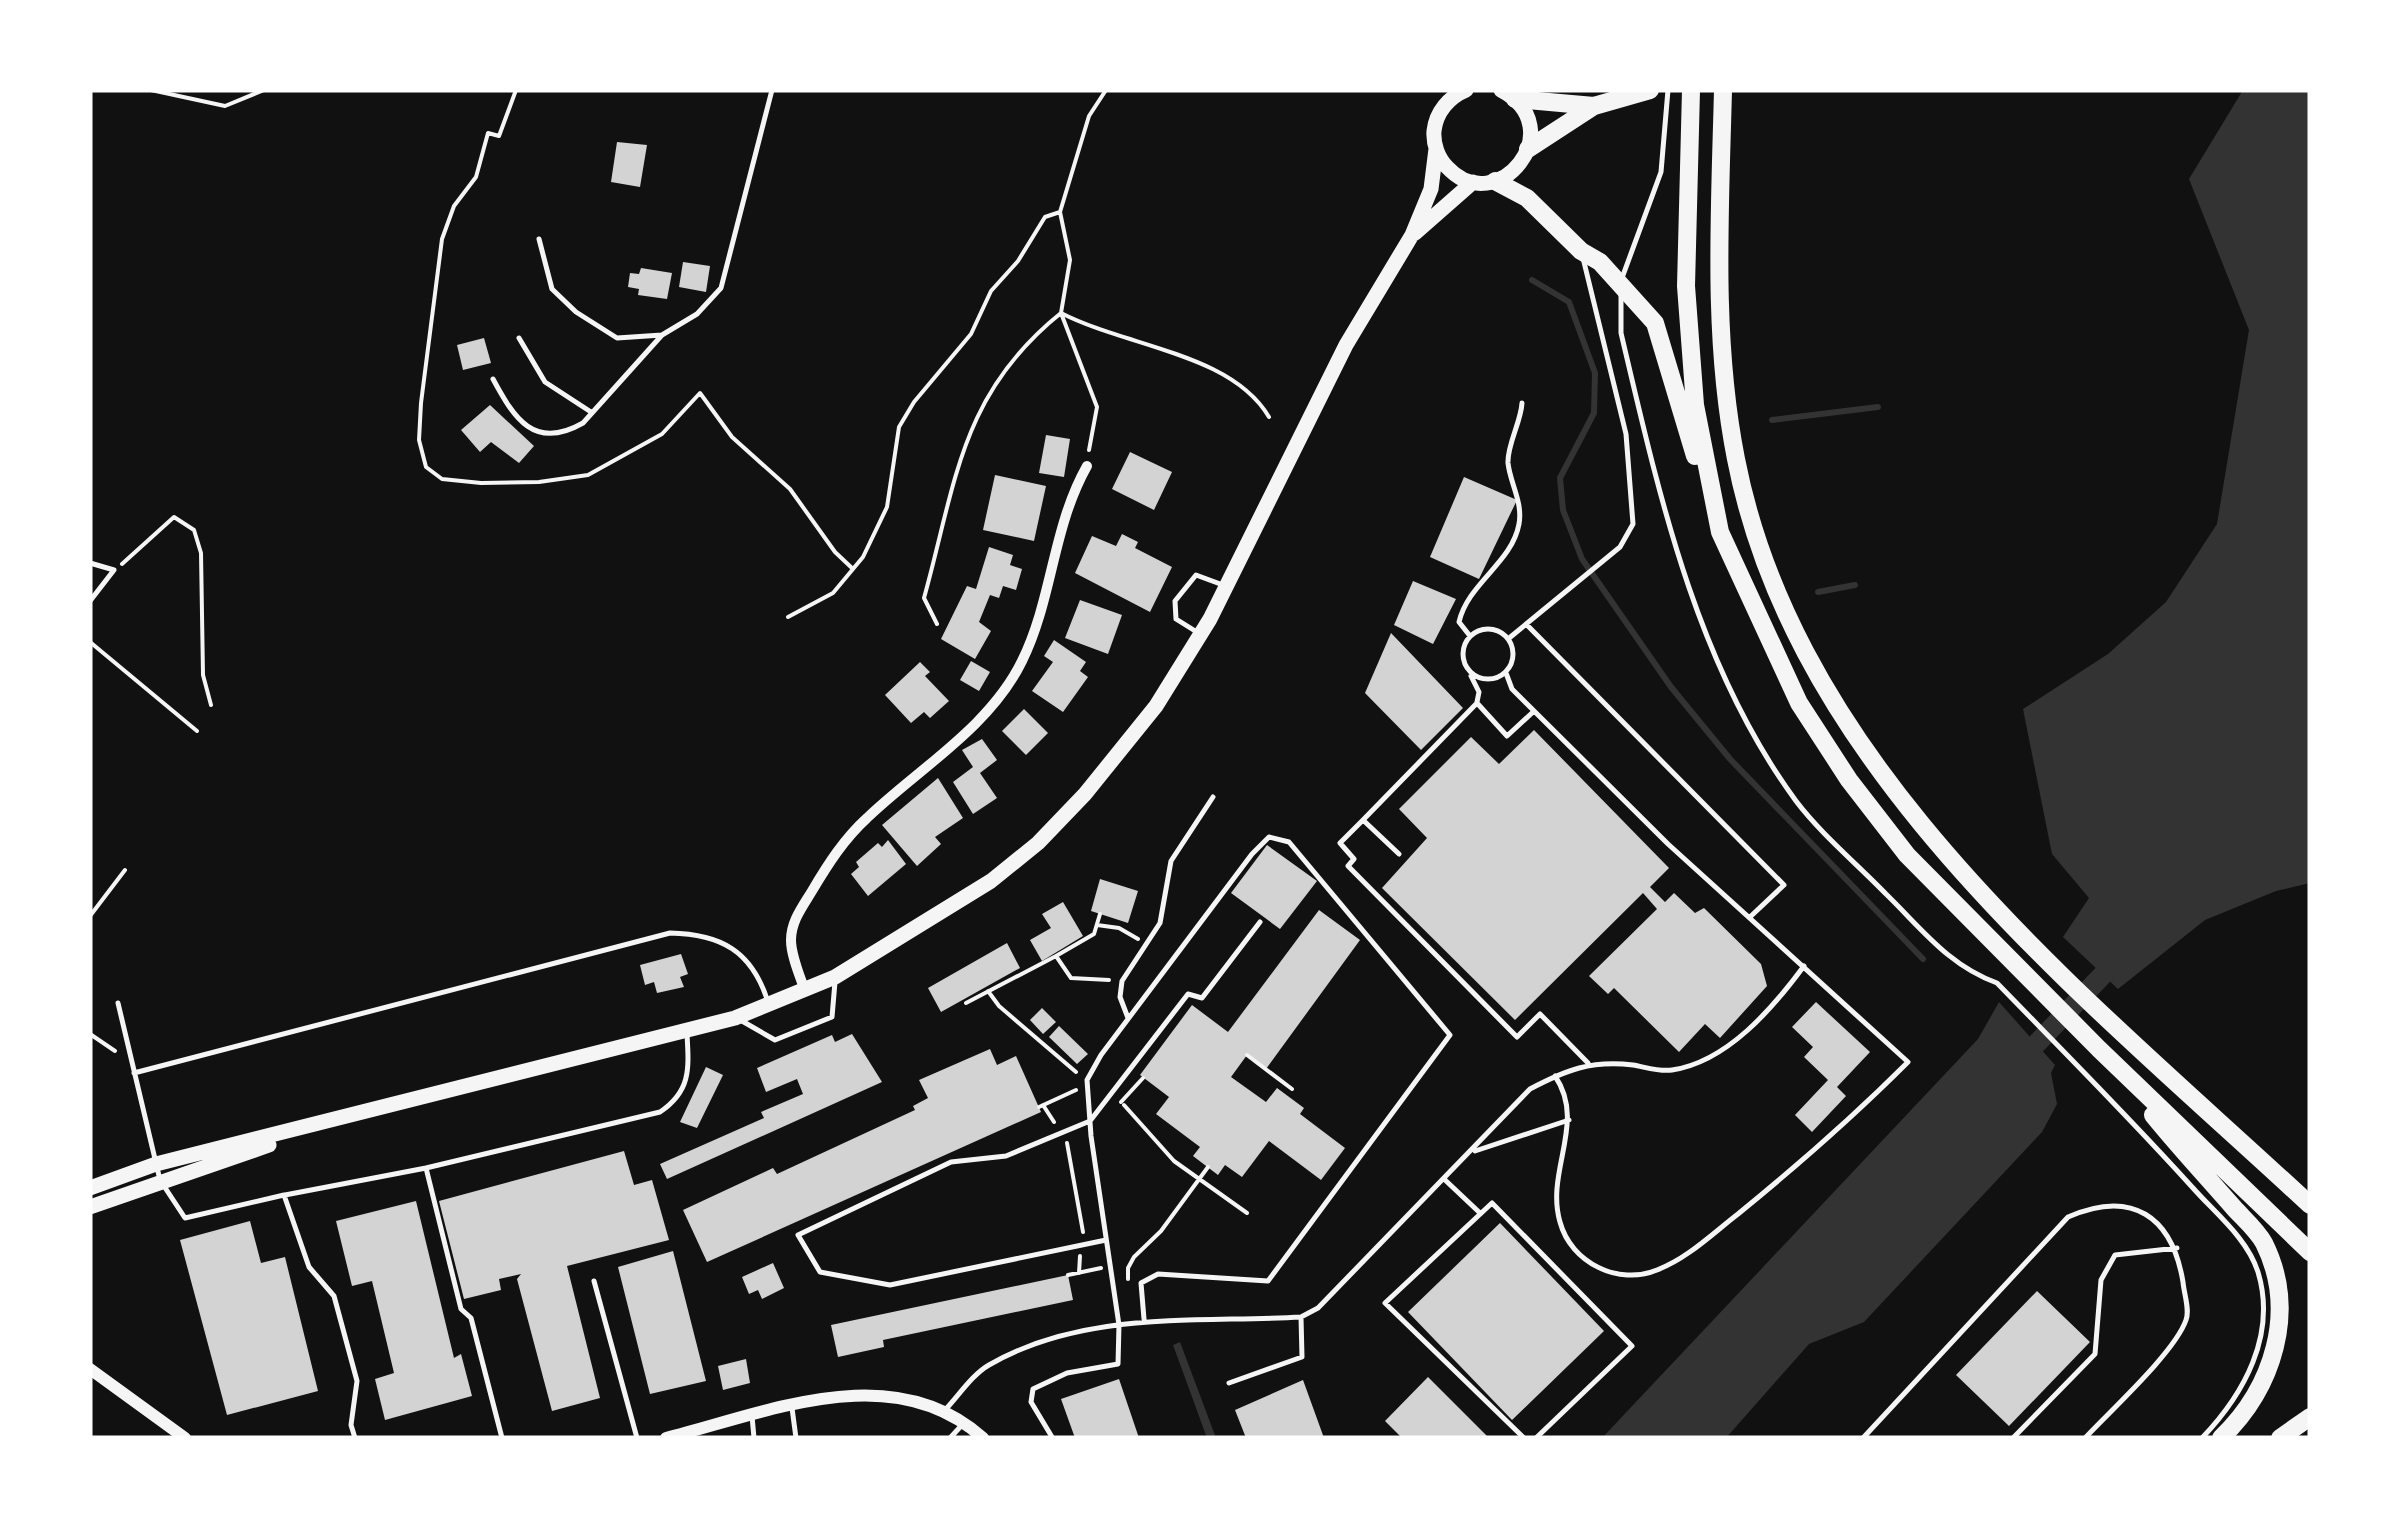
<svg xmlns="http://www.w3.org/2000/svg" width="2400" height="1528" font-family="Spectral,serif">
	<rect width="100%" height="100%" fill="#111"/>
	<path fill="#333" d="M2243,90H2310V883L2276,891L2205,920L2118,989L2063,937L2089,898L2052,854L2023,709L2108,654L2166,602L2217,524L2249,330L2189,179Z
		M1999,1002L2055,1065L2051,1073L2057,1104L2042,1132L1864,1322L1809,1344L1726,1438H1602L1978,1039Z
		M1180,1342L1216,1438H1207L1173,1345Z"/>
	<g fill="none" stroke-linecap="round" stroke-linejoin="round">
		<path stroke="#333" stroke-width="6" d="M1532,280L1569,302L1595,373L1594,413L1560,478L1563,510L1582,559L1671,687L1730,759L1923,959
			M1772,420L1878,407
			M1818,592L1855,585"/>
		<path stroke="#333" stroke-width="20" d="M2018,1063L2119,958"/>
	</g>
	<path fill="#d3d3d3" d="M617,142L647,145L640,187L611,182Z
		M683,262L710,266L706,292L679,287Z
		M641,268L672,273L667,299L638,295L639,289L628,287L630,273L639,274Z
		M484,338L491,363L463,370L457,345Z
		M490,405L534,446L519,463L491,442L480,452L461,430Z
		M1046,435L1070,439L1064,477L1039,473Z
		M1130,452L1172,472L1154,510L1112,489Z
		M995,475L1046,486L1034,541L983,530Z
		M1464,477L1517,500L1479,579L1430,557Z
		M1122,534L1138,542L1135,548L1172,567L1150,612L1075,573L1092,536L1116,546Z
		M989,547L1013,555L1010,565L1022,569L1016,590L1003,586L999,598L990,595L979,622L991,631L975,659L941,639L967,586L976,589Z
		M1413,581L1456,599L1433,644L1394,625Z
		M1080,600L1122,615L1108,654L1065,638Z
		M1391,633L1463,708L1421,750L1365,693Z
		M1054,640L1086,662L1080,671L1088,677L1063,712L1032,691L1053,662L1044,656Z
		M971,661L990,672L979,691L960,680Z
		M920,662L930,672L925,676L949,701L930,718L924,712L911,723L885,695Z
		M1024,709L1048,733L1026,755L1002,731Z
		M1534,730L1669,868L1650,887L1665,902L1674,893L1695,913L1704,908L1761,964L1767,986L1720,1038L1705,1024L1679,1052L1614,988L1608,994L1589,976L1657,909L1643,893L1515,1020L1382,888L1427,838L1399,809L1471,737L1499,764Z
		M982,739L997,760L980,773L997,798L973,814L953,782L973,767L962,750Z
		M938,778L963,818L935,837L941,844L917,866L882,825Z
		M888,840L906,864L868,896L851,874L859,867L856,862L878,843L882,847Z
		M1267,845L1317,881L1280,929L1231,893Z
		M1100,879L1138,891L1128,923L1091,911Z
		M1063,902L1083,936L1042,961L1030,940L1051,928L1042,914Z
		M1319,910L1360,940L1266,1069L1247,1055L1231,1077L1266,1102L1277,1088L1304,1108L1300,1114L1345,1148L1321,1180L1269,1141L1242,1177L1225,1165L1218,1175L1193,1156L1200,1147L1156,1114L1169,1097L1140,1075L1192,1005L1228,1032Z
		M1007,943L1020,968L941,1012L928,988Z
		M681,954L688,974L680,977L684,987L657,993L654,982L645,985L640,965Z
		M1816,1002L1870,1052L1837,1087L1846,1096L1812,1132L1795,1115L1828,1080L1804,1057L1813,1047L1792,1027Z
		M1042,1008L1056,1022L1043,1034L1030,1020Z
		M1059,1026L1088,1054L1077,1064L1049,1037Z
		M852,1034L882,1082L667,1179L660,1164L764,1118L761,1112L803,1094L797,1079L766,1092L757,1068L832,1035L835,1042Z
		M990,1049L997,1065L1016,1056L1041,1112L707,1262L683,1210L773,1168L777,1174L915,1110L913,1106L928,1098L919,1080Z
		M706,1067L723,1075L697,1128L680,1122Z
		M624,1151L634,1185L652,1180L669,1240L567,1266L600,1398L552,1411L517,1279L521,1274L499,1279L501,1290L464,1299L439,1201Z
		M416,1201L454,1358L461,1354L472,1396L385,1420L375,1379L394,1373L372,1281L352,1286L336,1221Z
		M250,1221L261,1263L285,1257L318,1391L227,1415L180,1240Z
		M1500,1223L1604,1331L1512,1420L1408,1312Z
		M673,1251L706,1381L650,1394L618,1267Z
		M773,1263L784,1288L762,1299L758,1290L749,1294L742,1277Z
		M1068,1275L1073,1300L883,1340L884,1347L838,1357L831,1325Z
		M2037,1291L2090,1342L2009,1426L1956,1375Z
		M746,1359L750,1383L723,1390L718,1366Z
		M1428,1377L1489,1438H1402L1385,1421Z
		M1119,1379L1139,1438H1075L1061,1399Z
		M1303,1380L1324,1438H1246L1235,1410Z"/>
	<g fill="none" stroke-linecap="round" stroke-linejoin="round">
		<path stroke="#f5f5f5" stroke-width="4" d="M151,90L225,106L264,90
			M516,90L499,136L488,133L476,177L454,206L442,239L421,403L419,440L426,467L442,479L481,483L539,482L588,475L662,434L700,393L732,437L790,489L835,552L853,569
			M1060,212L1089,116L1106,90
			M122,564L174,517L194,530L201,553L203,675L211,705
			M788,617L833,593L863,557L887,507L899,427L914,402L971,334L991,291L1018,261L1045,217L1060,212L1070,260L1061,313L1097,407L1089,450
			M937,624L924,598C956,483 960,394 1061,313C1127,347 1231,353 1269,417
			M90,642L197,731
			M90,916L125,870
			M1097,925L1119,928L1138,939
			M1056,956L1094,934L1100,914
			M988,991L999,1006L1076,1072
			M966,1003L1056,956L1071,978L1109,980
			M90,1034L115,1051
			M1247,1055L1292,1089
			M1121,1102L1143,1078
			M1043,1105L1054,1122
			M1124,1105L1174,1161L1247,1213
			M1039,1107L1076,1090
			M1067,1143L1083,1232
			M1079,1273L1080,1256
			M1068,1275L1101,1268
			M1128,1279V1268L1134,1257L1161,1231L1208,1167"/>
		<path stroke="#f5f5f5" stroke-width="5" d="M539,239L552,289L576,312L617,338L662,335
			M1622,278L1661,172L1668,90
			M1621,293V333C1659,494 1696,665 1796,801C1821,834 1857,864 1886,894C1922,929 1948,965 1997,983C2063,1051 2130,1118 2193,1188C2216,1214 2247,1238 2258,1272C2277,1335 2244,1394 2202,1438
			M519,338L545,382L591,412
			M493,379C514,418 534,451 583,423L662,335L697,314L721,288L772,90
			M90,563L114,570L90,601
			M1526,624L1784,885L1750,917
			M1463 654a25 25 0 1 1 50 0a25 25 0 1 1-50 0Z
			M1200,634L1176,619L1175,601L1196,575L1223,585
			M1470,636L1459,622C1468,583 1512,563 1519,524C1523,502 1510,483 1508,463C1507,445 1521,422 1522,403
			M1508,639L1620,547L1633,524L1626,434L1583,258
			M1506,673L1512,689L1668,844L1908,1062C1854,1116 1797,1166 1738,1214C1712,1234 1688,1258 1657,1270C1619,1286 1571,1263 1560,1222C1545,1171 1587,1123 1555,1076
			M1471,676L1479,692L1477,702
			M1363,820L1340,843L1354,859L1348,866L1517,1037L1540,1014L1588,1063
			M1399,854L1363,820L1477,703L1507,736L1533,712
			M118,1003L160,1180L185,1218L284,1195L309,1267L334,1296L357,1381L351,1425L355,1438
			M1128,1018L1120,997L1122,981L1160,923L1171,861L1213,797
			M742,1021L775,1040L832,1017L835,982
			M134,1073L670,933C721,934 752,951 768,1002
			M1475,1151L1569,1120
			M426,1168L461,1309L471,1318L502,1438
			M1444,1179L1480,1213
			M285,1195L426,1168L660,1112C691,1091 689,1069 687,1034
			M1106,1240L890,1285L820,1272L798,1235L951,1162L1006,1156L1090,1121L1188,994L1202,998L1260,922
			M594,1281L637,1438
			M1229,1383L1302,1357L1301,1317
			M792,1408L796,1438
			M946,1409C959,1395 973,1374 989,1365C1084,1310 1197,1323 1301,1317L1318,1308L1530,1089C1566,1070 1591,1060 1633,1065C1645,1067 1660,1072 1672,1070C1727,1062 1773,1008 1804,966
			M752,1416L754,1438
			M1052,1437L1031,1402L1033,1389L1067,1373L1118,1364L1119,1325L1091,1136L1087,1080L1101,1055L1252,854L1269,837L1289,842L1450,1035L1268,1281L1158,1274L1141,1283L1144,1319
			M950,1438L962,1425
			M1524,1438L1385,1303L1492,1203L1632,1346L1536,1438
			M1863,1438L2068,1217C2132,1189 2172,1216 2183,1282C2184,1294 2190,1310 2186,1320C2175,1352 2110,1411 2085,1438
			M2013,1438L2095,1354L2101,1280L2115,1255L2177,1248"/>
		<path stroke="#f5f5f5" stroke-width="10" d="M805,991C800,976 791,956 791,940C791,921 803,906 812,891C828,864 844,839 867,818C918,769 990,727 1022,661C1053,598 1052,528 1087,466"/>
		<path stroke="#f5f5f5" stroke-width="12" d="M90,1369L185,1438
			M666,1438C769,1412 893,1357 983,1438"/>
		<path stroke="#f5f5f5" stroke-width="15" d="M1466,90C1449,97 1436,112 1434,131C1433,144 1438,158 1447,167C1497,221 1573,128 1501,90
			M1415,233L1473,182
			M90,1188L156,1164L735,1018L835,977L991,881L1038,843L1085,794L1156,706L1210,619L1346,345L1412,235L1431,189L1436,149
			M90,1207L269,1145"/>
		<path stroke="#f5f5f5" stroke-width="18" d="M1691,90L1686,286L1695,405L1720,532L1799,703L1849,780L1907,855L2099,1049L2310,1252
			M1723,90C1720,212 1712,338 1736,459C1797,773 2088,998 2310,1205
			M1515,99L1594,106
			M1528,149L1594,106L1650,90
			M1495,181L1527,198L1581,251L1600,262L1655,323L1695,456
			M2153,1115C2179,1147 2207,1177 2234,1208C2243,1218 2257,1230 2264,1243C2298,1311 2273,1388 2221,1438
			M2280,1438L2310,1417"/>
	</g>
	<rect width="2400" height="1528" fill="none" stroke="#ffffff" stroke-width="185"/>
</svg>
